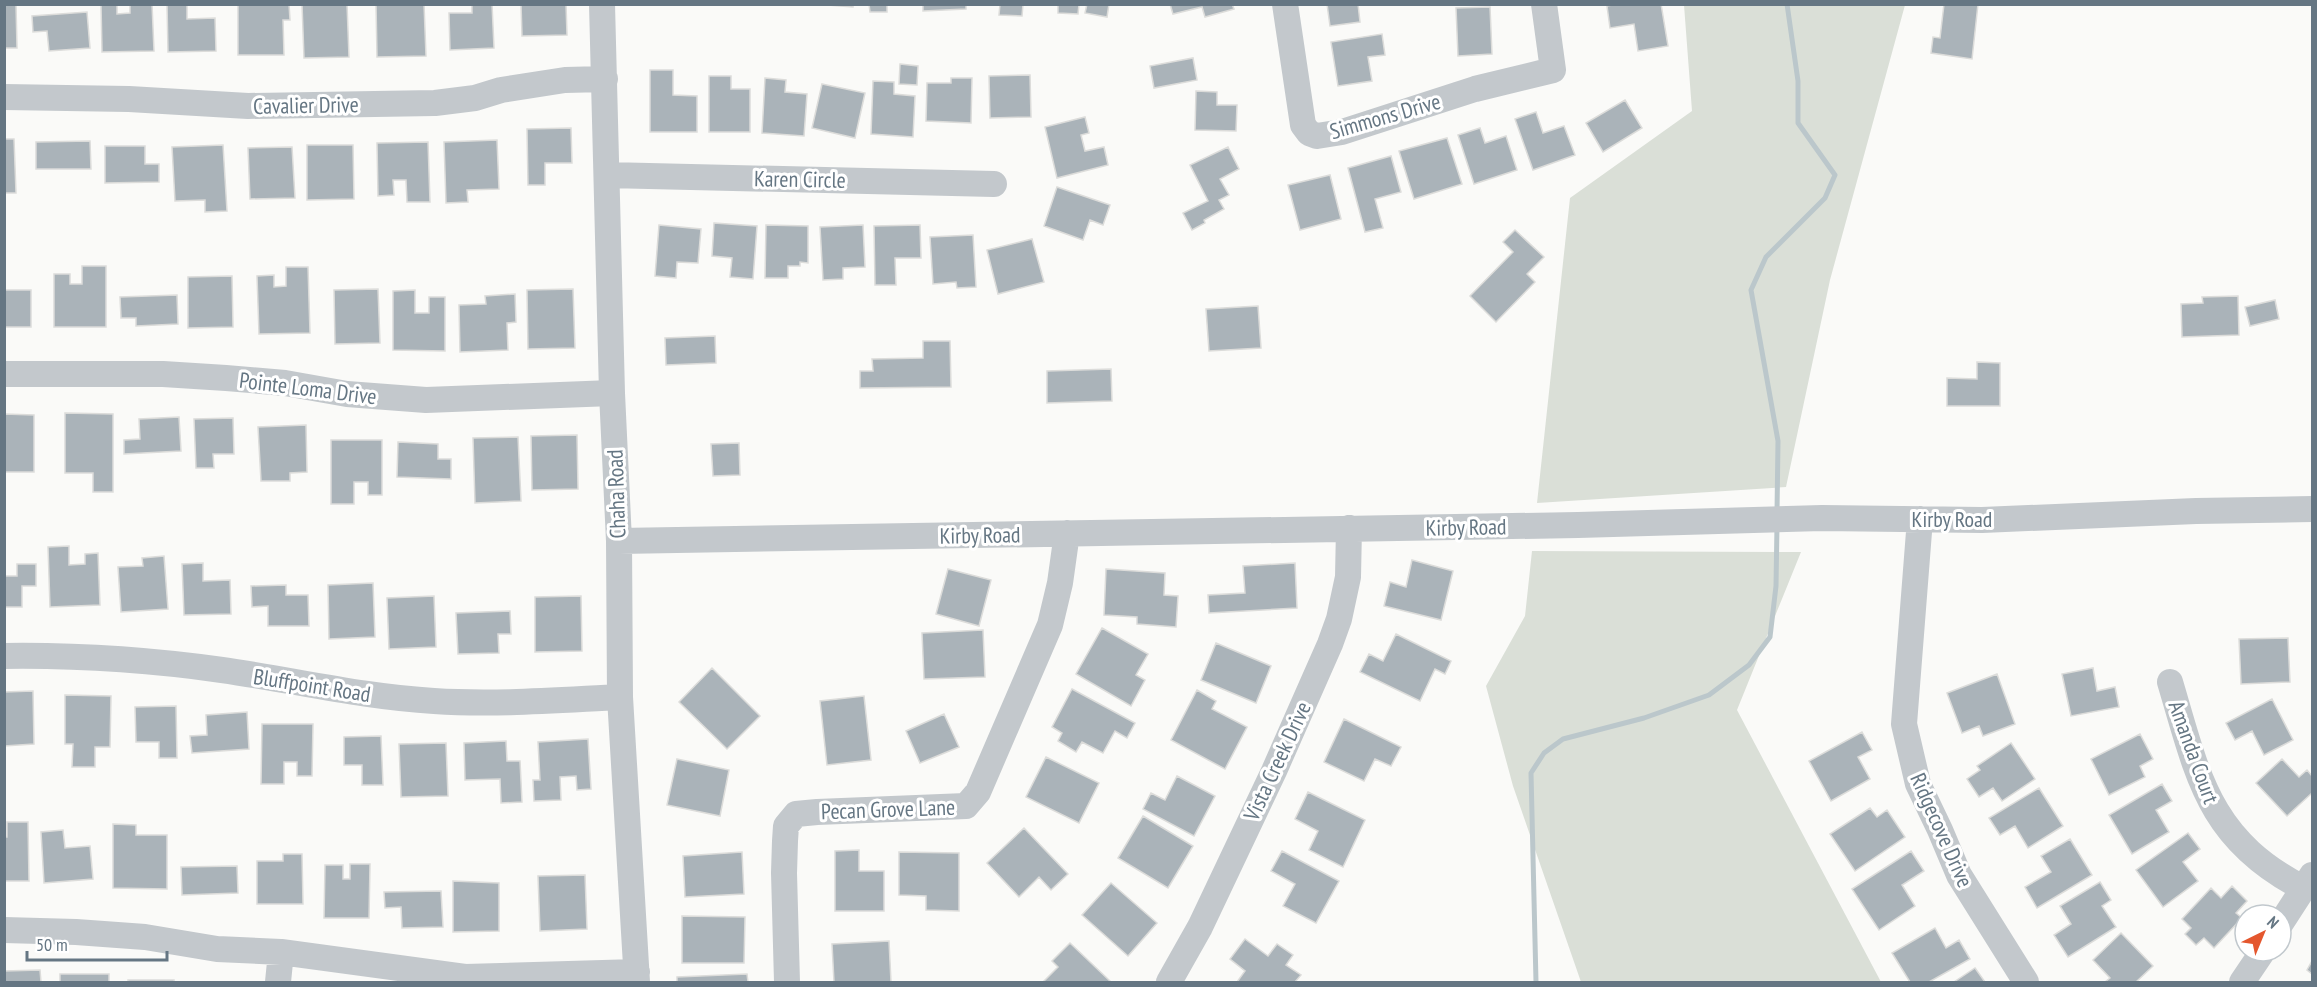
<svg xmlns="http://www.w3.org/2000/svg" width="2317" height="987" font-family="'PT Sans Narrow',sans-serif">
	<rect width="100%" height="100%" fill="#fafaf8"/>
	<path fill="#dadfd7" d="M1684,5H1905L1830,280L1786,487L1537,503L1570,198L1692,111Z
		M1532,551L1801,552L1737,710L1881,982H1581L1513,786L1486,686L1525,616Z"/>
	<g fill="none" stroke-linecap="round" stroke-linejoin="round">
		<path stroke="#bbc7cb" stroke-width="5" d="M1777,513L1778,441L1751,290L1766,257L1825,198L1835,175L1798,123V81L1787,4
			M1536,982L1531,773L1544,753L1563,739L1644,718L1709,695L1749,665L1770,637L1776,586L1777,525"/>
	</g>
	<path fill="#aab3b9" stroke="#dcdcda" stroke-width="1.5" d="M4,4H16L17,48H4Z
		M101,4H117V14L130,13V4H152L154,51L102,52Z
		M167,4H187V19L215,18L216,51L168,52Z
		M238,4H289L290,20H283L284,55H238Z
		M302,4H347L349,57L304,58Z
		M376,4H424L426,56L377,57Z
		M472,4H492L494,48L450,50L449,13H472Z
		M521,4H566L567,35L522,36Z
		M814,4H853V7Z
		M869,4H887V12H870Z
		M923,4H966V9L923,11Z
		M1000,4H1023L1022,16L999,15Z
		M1056,4H1079L1078,14L1058,13V5Z
		M1087,4H1109L1107,17L1085,13Z
		M1170,4H1232L1234,9L1205,17L1202,7L1173,14Z
		M1327,4H1358L1360,22L1330,26Z
		M1617,4H1661L1668,46L1638,51L1634,24L1610,28L1607,6Z
		M1944,4H1978L1972,59L1931,53L1933,37L1940,38Z
		M1490,7L1492,54L1458,56L1456,8Z
		M87,12L90,48L49,51L47,31L33,32L32,16Z
		M1382,34L1385,55L1368,57L1372,81L1338,86L1331,42Z
		M1193,58L1197,80L1154,88L1150,66Z
		M900,64L918,66L917,85L899,84Z
		M650,70H673V95L697,96V132H650Z
		M1030,75L1031,117L990,118L989,76Z
		M709,76H731V89H750V132H709Z
		M765,78L786,80L785,92L807,94L804,136L762,133Z
		M951,78H972L971,123L926,121L927,83H951Z
		M873,81L894,82V94L915,96L913,137L871,134Z
		M822,84L865,93L855,138L812,128Z
		M1196,91L1217,92V105H1237L1236,131L1195,130Z
		M1625,100L1642,128L1603,152L1586,123Z
		M1536,112L1543,133L1564,126L1575,155L1533,170L1515,119Z
		M1085,117L1089,133L1081,135L1085,151L1104,147L1108,165L1057,178L1045,127Z
		M571,128L572,163H545V185H528L527,129Z
		M1480,128L1485,143L1506,136L1517,170L1474,184L1458,135Z
		M1447,138L1462,184L1414,199L1399,151Z
		M4,139H14L16,193H4Z
		M497,140L499,189L467,190L468,202L446,203L444,142Z
		M90,141L91,169H36V142Z
		M428,142L430,202H407L406,180H393L394,195L378,196L377,143Z
		M223,145L227,211L205,212V200L175,201L172,147Z
		M307,145H353L354,199L307,200Z
		M105,146H145V164H159V182L105,183Z
		M292,147L295,198L250,199L248,148Z
		M1228,147L1239,169L1220,179L1229,195L1219,200L1224,209L1204,220L1205,223L1192,230L1183,213L1208,201L1190,165Z
		M1391,156L1401,192L1375,199L1383,228L1365,232L1348,168Z
		M1330,175L1341,219L1300,230L1288,185Z
		M1057,187L1110,205L1103,225L1090,220L1083,240L1044,226Z
		M714,223L757,226L753,279L730,277L732,258L712,256Z
		M659,225L701,229L698,263L677,262L676,278L655,276Z
		M766,225L808,226V263L800,262V266H788V278H765Z
		M863,225L865,267L843,268V279L823,280L820,227Z
		M920,225L921,258H895L896,285H875L874,226Z
		M1515,230L1544,257L1527,274L1535,282L1496,322L1470,296L1513,252L1503,242Z
		M973,235L976,287L957,288L956,282L933,284L930,237Z
		M1032,239L1044,282L998,294L987,250Z
		M82,266H106V327H54V274H70V284H82Z
		M286,267H308L310,333L259,334L257,276L274,275V287L286,286Z
		M232,276L233,327L188,328V277Z
		M378,289L380,343L335,344L334,290Z
		M573,289L575,348L528,349L527,290Z
		M4,290H31V327H4Z
		M415,290V313H429V297H445V351L393,350V291Z
		M515,294L516,322L507,323L508,350L460,352L459,305L486,304L485,296Z
		M177,295L178,324L136,326V318H121L120,297Z
		M2238,296L2239,335L2182,337L2181,304L2203,303L2202,297Z
		M2275,300L2279,319L2250,326L2245,307Z
		M1258,306L1261,348L1209,351L1206,309Z
		M715,336L716,363L666,365L665,338Z
		M923,341H950L951,387L860,388V371H873L872,359L923,358Z
		M1977,362L2000,363V406H1947V378L1977,379Z
		M1111,369L1112,401L1047,403V371Z
		M65,413L113,414V492H93V473H65Z
		M4,414L34,415V472H4Z
		M179,417L181,451L124,454V440L140,439L139,419Z
		M233,418L234,454H213L214,468H196L194,419Z
		M306,425L307,472L290,473V481H261L258,427Z
		M577,435L578,489L532,490L531,436Z
		M518,437L521,501L475,503L473,438Z
		M331,440H382V495H368V482H354V504H331Z
		M398,442L438,444V459H451V479L397,477Z
		M739,443L740,475L713,476L711,444Z
		M69,546V565L85,564V554L98,553L100,605L50,607L48,547Z
		M164,556L168,609L121,612L118,567L143,566L142,558Z
		M1412,560L1453,571L1441,620L1384,606L1390,582L1406,587Z
		M203,563V581L230,580L231,614L184,615L182,564Z
		M1295,563L1297,608L1209,613L1208,595L1245,593L1243,566Z
		M17,564H36V586H22V607H4V576H17Z
		M948,569L991,580L979,626L936,614Z
		M1106,569L1165,573L1164,595L1178,596L1176,627L1137,624V617L1104,615Z
		M373,583L375,637L329,639L328,585Z
		M286,585V595H308L309,626H268V606L252,607L251,586Z
		M434,596L436,647L389,649L387,598Z
		M581,596L582,651L535,652V597Z
		M510,611L511,634H498L499,653L458,654L456,613Z
		M1102,628L1148,654L1136,675L1145,680L1131,706L1076,674Z
		M983,630L985,677L924,679L922,633Z
		M1396,634L1451,661L1445,674L1435,669L1420,701L1360,672L1369,654L1383,661Z
		M2288,638L2290,682L2241,684L2239,639Z
		M1216,643L1271,666L1256,703L1201,680Z
		M712,668L760,716L727,749L679,702Z
		M2093,668L2097,691L2115,687L2119,707L2071,716L2062,674Z
		M1997,674L2015,724L1983,736L1979,726L1962,733L1947,693Z
		M1072,689L1135,723L1127,738L1115,731L1103,753L1082,742L1076,752L1058,741L1062,733L1052,727Z
		M1197,690L1216,701L1212,709L1247,727L1225,769L1171,740Z
		M33,691L34,744L4,746V692Z
		M65,695L111,696L110,747H95V767H72L73,744H65Z
		M864,696L871,760L827,765L820,701Z
		M2272,699L2293,740L2264,755L2252,731L2235,740L2226,723Z
		M176,706L177,758H159V742H136L135,707Z
		M247,712L249,749L192,753L190,736L207,735L206,715Z
		M944,714L959,747L920,763L906,731Z
		M1344,719L1401,747L1391,766L1375,759L1364,781L1324,762Z
		M262,724H313L312,776H297V762H284V784H261Z
		M1862,732L1872,750L1858,757L1870,779L1831,801L1809,761Z
		M2140,734L2153,759L2140,766L2145,777L2109,795L2091,759Z
		M381,736L383,785H362V765H344V737Z
		M588,739L591,789L577,790L576,776L560,777L561,800L534,801L533,780H540L538,742Z
		M506,741L507,761H520L522,802L501,803L500,779L465,780L464,743Z
		M446,743L448,796L401,797L399,744Z
		M2011,743L2035,779L2002,801L1993,788L1979,797L1967,779L1980,770L1977,766Z
		M1046,757L1099,783L1079,823L1026,797Z
		M677,759L729,770L720,816L667,805Z
		M2282,759L2299,777L2307,770L2312,776V793L2287,816L2256,783Z
		M1177,776L1215,796L1194,836L1143,809L1151,793L1165,800Z
		M2162,784L2172,801L2156,810L2169,832L2132,854L2109,815Z
		M2039,788L2063,826L2028,848L2015,826L2000,835L1989,818Z
		M1308,792L1365,820L1343,867L1309,850L1318,831L1295,819Z
		M1870,808L1877,817L1887,810L1905,837L1855,871L1830,834Z
		M1143,816L1193,846L1168,888L1118,858Z
		M7,822H28L29,881H4V837H7Z
		M113,824L136,825V835H167V889L113,888Z
		M1024,828L1068,874L1051,890L1039,877L1019,897L987,863Z
		M63,830L65,848L90,846L93,879L44,883L41,832Z
		M2188,833L2200,849L2183,862L2198,881L2163,907L2136,870Z
		M2070,839L2092,875L2037,908L2025,887L2051,872L2041,856Z
		M859,850V871H884V911H835V851Z
		M1282,851L1339,881L1316,923L1283,906L1295,884L1271,871Z
		M1911,851L1924,871L1902,885L1915,906L1879,930L1852,889Z
		M742,852L744,894L685,897L683,856Z
		M899,852L959,853V911L926,910V896L899,895Z
		M283,854H302L303,904H257V861H283Z
		M350,864H370L369,918H324L325,865H343V879H350Z
		M237,866L238,893L182,895L181,867Z
		M585,875L587,929L540,931L538,876Z
		M453,881L499,883V931L453,932Z
		M2100,882L2111,900L2102,906L2116,927L2068,957L2054,935L2071,924L2060,906Z
		M1111,883L1157,923L1128,956L1082,915Z
		M2232,886L2247,901L2236,913L2242,918L2214,948L2204,938L2196,945L2185,934L2191,928L2182,919L2211,888L2221,898Z
		M441,891L443,927L402,928L401,907L385,908L384,892Z
		M682,916L745,917L744,963H682Z
		M1935,928L1946,948L1959,940L1970,959L1929,982H1910L1892,953Z
		M2121,933L2153,966L2136,982H2105L2110,978L2093,960Z
		M1245,939L1268,956L1277,944L1293,955L1286,965L1301,975L1295,982H1237L1245,971L1230,959Z
		M889,941L891,982H834L832,944Z
		M1070,943L1111,982H1043L1058,967L1052,961Z
		M2312,961V974L2307,970Z
		M1975,968L1985,982H1954Z
		M40,970L41,982H4V971Z
		M60,974H109V982H60Z
		M747,974L748,982H677V977Z
		M128,980H174V982H128Z"/>
	<g fill="none" stroke-linecap="round" stroke-linejoin="round">
		<path stroke="#c3c8cc" stroke-width="26" d="M602,4L612,393L619,541L620,697L637,982
			M1285,4L1303,125L1309,133L1317,136L1342,132L1475,89L1553,70L1544,4
			M4,97L129,99L248,106L435,103L475,98L501,90L565,80L605,79
			M607,175L994,184
			M4,374H163L226,378L285,383L347,394L426,400L612,393
			M1920,519L1904,724L1918,784L1940,830L1959,875L2026,982
			M619,541L1578,525L1822,518L1982,520L2196,511L2312,509
			M4,656C77,655 150,660 222,670C293,680 363,697 434,701C496,705 558,700 620,697
			M2170,682C2198,776 2208,839 2303,888
			M2281,923L2312,875
			M4,930L76,932L145,937L217,949L281,952L465,977L637,972
			M278,982L281,952
			M787,982L784,873L785,841L786,826L796,814L817,812L966,806L978,792L1050,625L1060,583L1067,533
			M1169,982L1200,927L1274,771L1330,644L1339,619L1348,577L1349,528
			M2242,982L2263,951"/>
	</g>
	<g text-anchor="middle" dominant-baseline="central" stroke-width="6" stroke-linejoin="round" paint-order="stroke">
		<g font-size="22" fill="#657683" stroke="#fff">
			<text transform="translate(306 105) rotate(-1)">Cavalier Drive</text>
			<text transform="translate(1385 116) rotate(-16)">Simmons Drive</text>
			<text transform="translate(800 179) rotate(1)">Karen Circle</text>
			<text transform="translate(308 388) rotate(7)">Pointe Loma Drive</text>
			<text transform="translate(616 494) rotate(-92)">Chaha Road</text>
			<text x="1952" y="519">Kirby Road</text>
			<text transform="translate(1466 527) rotate(-1)">Kirby Road</text>
			<text transform="translate(980 535) rotate(-1)">Kirby Road</text>
			<text transform="translate(312 685) rotate(9)">Bluffpoint Road</text>
			<text transform="translate(2194 752) rotate(70)">Amanda Court</text>
			<text transform="translate(1277 761) rotate(-65)">Vista Creek Drive</text>
			<text transform="translate(888 809) rotate(-2)">Pecan Grove Lane</text>
			<text transform="translate(1942 830) rotate(66)">Ridgecove Drive</text>
		</g>
	</g>
	<rect width="2317" height="987" fill="none" stroke="#657683" stroke-width="12"/>
	<g transform="translate(2263 933) rotate(43)"><circle r="28" fill="#ffffff" stroke="#c1c8cd" stroke-width="1.5"/>
	<path d="M0-4.5L10 22L0 15L-10 22Z" fill="#e4572e"/>
	<text y="-9" font-size="16" font-weight="bold" text-anchor="middle" fill="#657683">N</text>
	</g>
	<path d="M27 951v9h140v-9" fill="none" stroke="#657683" stroke-width="3"/>
	<text x="36" y="951" font-size="18" fill="#657683" stroke="#ffffff" stroke-width="4.5" paint-order="stroke">50 m</text>
</svg>
